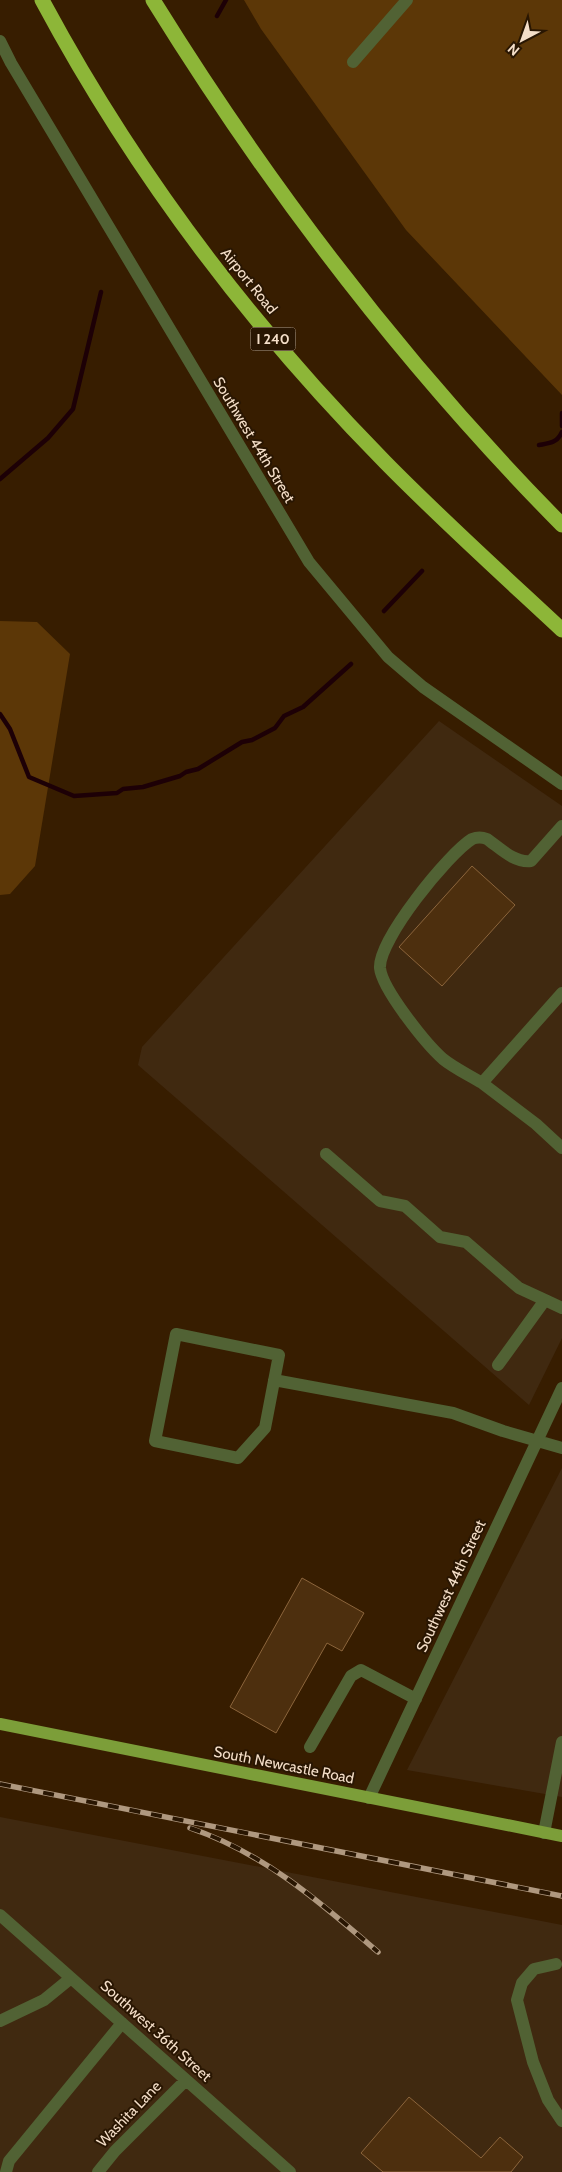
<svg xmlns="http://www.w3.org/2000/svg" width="562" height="2172" font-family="Cabin,sans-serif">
	<rect width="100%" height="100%" fill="#371d00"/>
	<path fill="#402910" d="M439,721L562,806V1338L529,1405L138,1065L142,1047Z
		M562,1468V1797L407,1770Z
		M0,1817L562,1925V2172H0Z"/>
	<path fill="#5c3707" d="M244,0H562V395L406,230L261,29Z
		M0,621L37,622L70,654L35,866L10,894L0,895Z"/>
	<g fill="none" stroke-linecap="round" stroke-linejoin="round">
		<path stroke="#1d0006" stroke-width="4.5" d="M217,16L226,0
			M562,413V426
			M539,445C550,443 557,443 562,432
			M0,479L48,438L73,409L101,292
			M384,611L422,571
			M0,714L10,729L29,777L74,796L117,793L123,789L143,787L180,776L186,772L198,769L242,742L252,740L275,728L284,716L303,707L351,664"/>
	</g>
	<path fill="#4d2f0e" stroke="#8c653c" d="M472,866L515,905L442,986L399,947Z
		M302,1578L364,1613L342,1651L327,1643L276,1733L230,1707Z
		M409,2097L481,2158L500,2137L523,2157L511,2172H383L361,2153Z"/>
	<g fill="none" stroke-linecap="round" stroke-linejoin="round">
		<path stroke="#516234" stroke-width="12" d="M0,41L11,63L309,562L388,657L423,687L562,784
			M353,62L407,0
			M562,993L482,1083L536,1124L562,1148
			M482,1083C469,1075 454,1068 443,1059C426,1044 382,989 380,968C378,940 449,853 472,839C477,837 482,837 487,839C500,848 514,863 531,861L562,826
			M326,1154L380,1201L405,1206L440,1237L466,1242L519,1288L545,1300
			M176,1334L279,1355L265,1428L238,1458L155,1441Z
			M498,1365L545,1300L562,1308
			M274,1380L453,1413L503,1431L562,1448
			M310,1747L351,1676L361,1670L416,1699
			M369,1798L562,1388
			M544,1833L562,1742
			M0,1915L290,2172
			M556,1964L534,1969L522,1983L517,2000L533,2062L548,2100L562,2121
			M0,2021L44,2000L71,1978
			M6,2172L9,2161L122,2023
			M98,2172L115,2151L186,2080"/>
		<path stroke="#7c9e39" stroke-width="12" d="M0,1724L562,1836"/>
		<path stroke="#8db638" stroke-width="15" d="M42,0C133,170 250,325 385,462C442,520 503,575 562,630
			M153,0C270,189 406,367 562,525"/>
		<defs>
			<path id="rail" d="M0,1784L562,1896
				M190,1828C264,1853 320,1902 378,1952"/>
		</defs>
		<use href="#rail" stroke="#af987f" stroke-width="5.5"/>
		<use href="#rail" stroke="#291602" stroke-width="4" stroke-dasharray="11" stroke-linecap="butt"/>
	</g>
	<g text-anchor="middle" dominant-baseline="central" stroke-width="4" stroke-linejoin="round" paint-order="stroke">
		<rect fill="#291602" stroke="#b7a28d" stroke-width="1" x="250.5" y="327.5" width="45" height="23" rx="4"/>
		<g font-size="14" font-weight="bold" fill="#f4dec8">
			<text x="273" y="339">I 240</text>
		</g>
		<g font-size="15" fill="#f4dec8" stroke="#291602">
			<text transform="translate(249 281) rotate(51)">Airport Road</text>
			<text transform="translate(254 440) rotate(59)">Southwest 44th Street</text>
			<text transform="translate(451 1586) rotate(-65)">Southwest 44th Street</text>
			<text transform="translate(284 1765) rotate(11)">South Newcastle Road</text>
			<text transform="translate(156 2031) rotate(42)">Southwest 36th Street</text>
			<text transform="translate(129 2114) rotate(-46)">Washita Lane</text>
		</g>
	</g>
	<g transform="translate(522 40) rotate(221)" stroke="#291602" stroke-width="4" paint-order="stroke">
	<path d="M0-4L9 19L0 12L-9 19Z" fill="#f4dec8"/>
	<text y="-8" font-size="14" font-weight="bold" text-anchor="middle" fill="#f4dec8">N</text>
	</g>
</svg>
